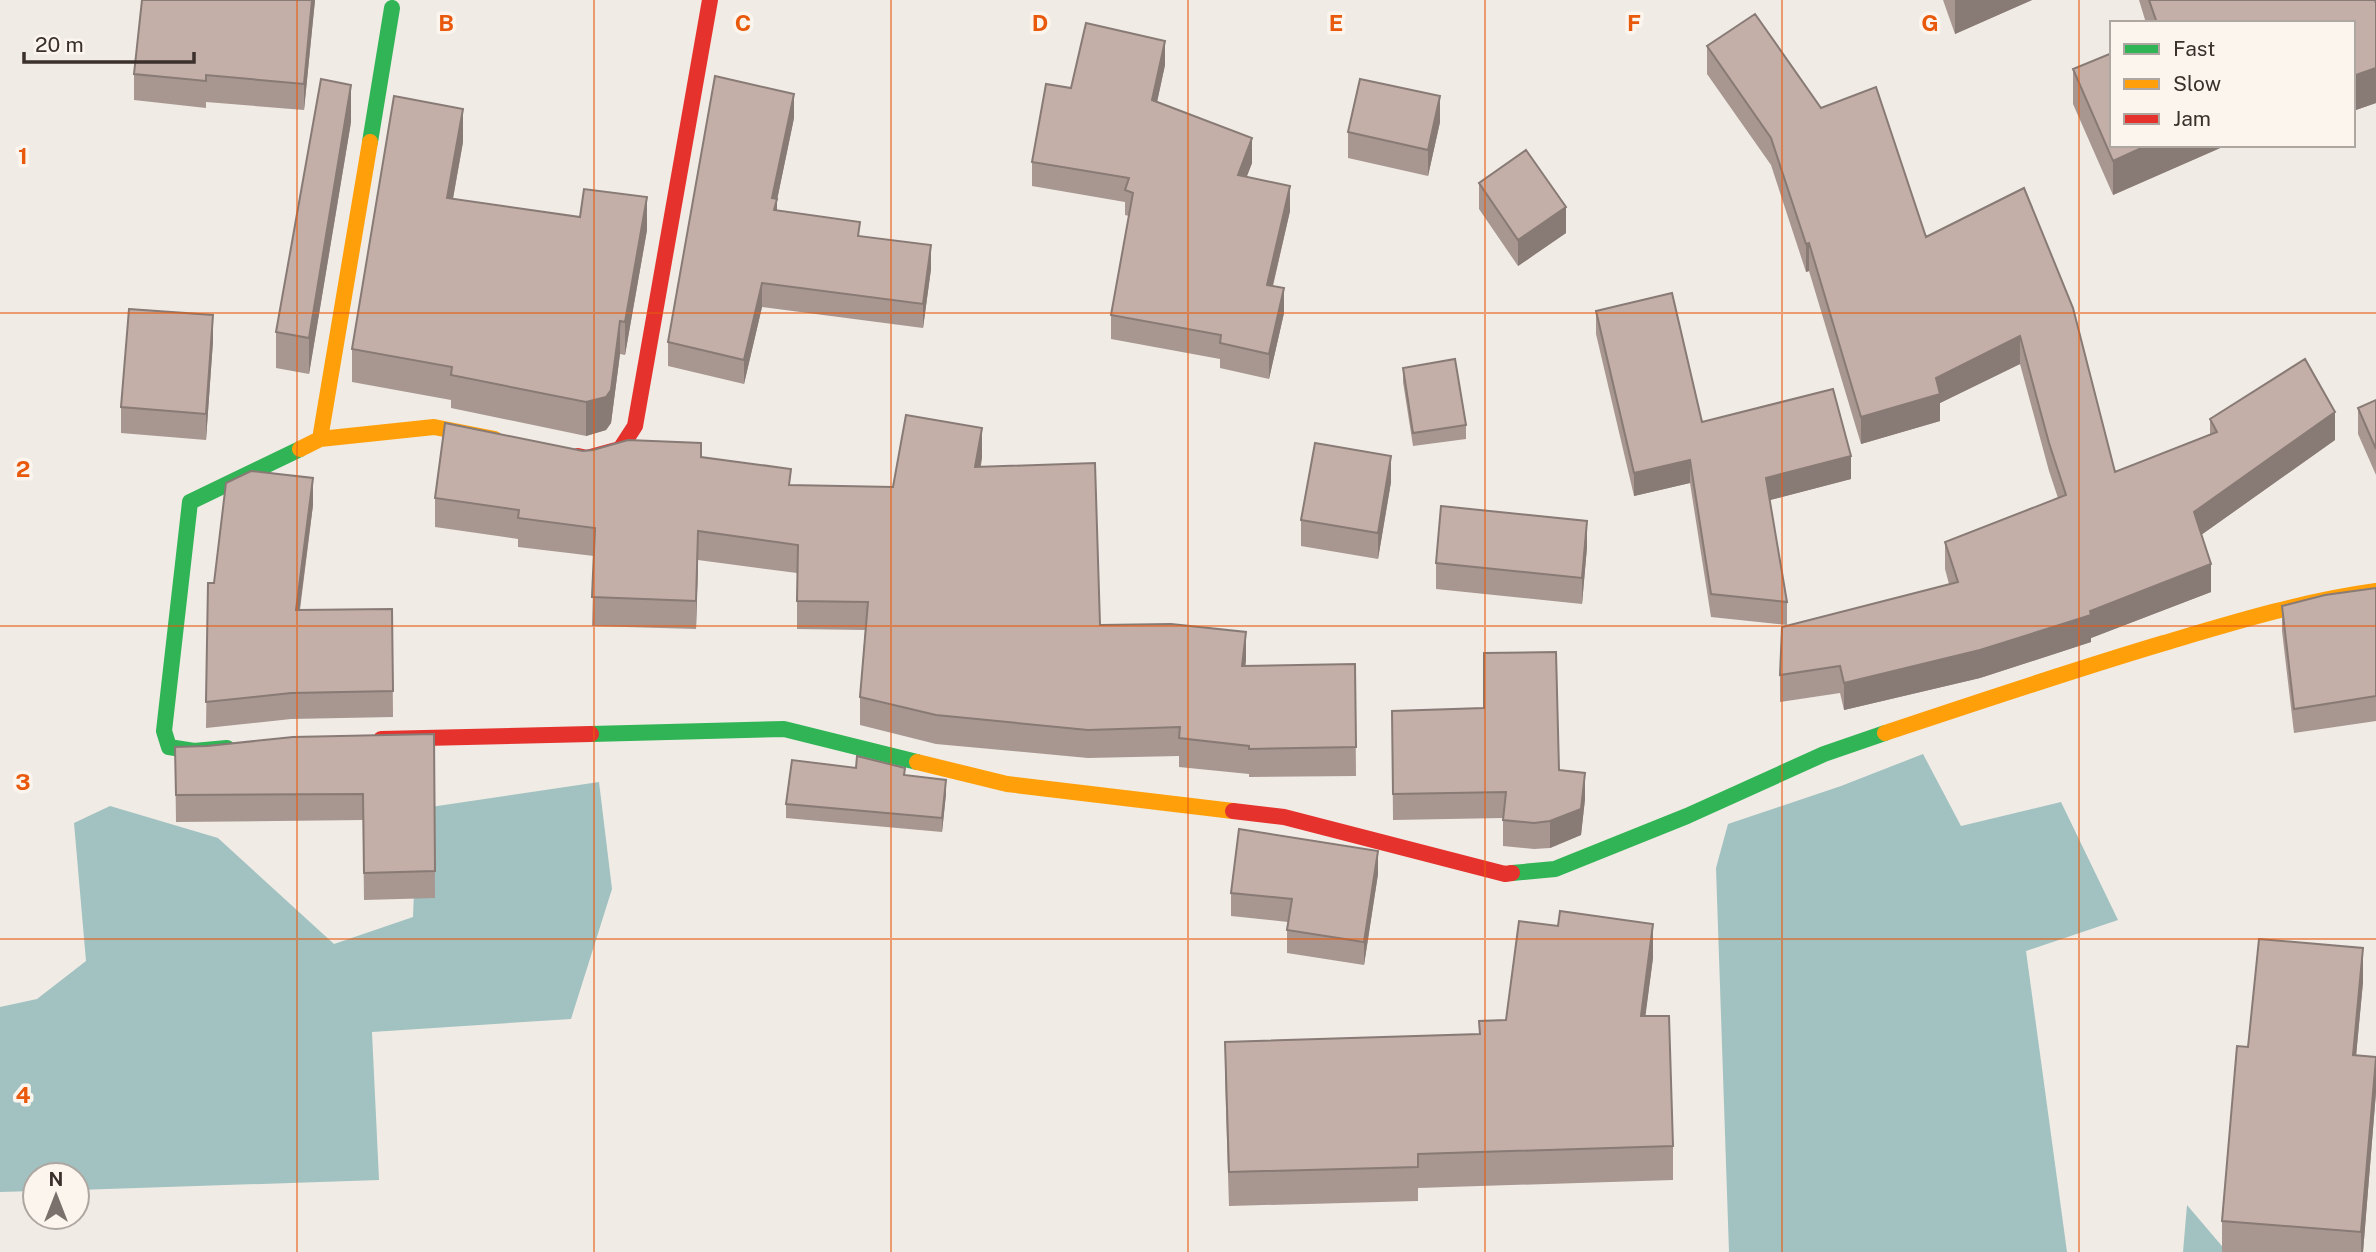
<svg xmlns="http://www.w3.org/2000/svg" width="2376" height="1252" font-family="'Public Sans',sans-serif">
	<rect width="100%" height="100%" fill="#f0ebe5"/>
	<path fill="#a1c2c1" d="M1923,754L1961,826L2061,802L2118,920L2026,951L2067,1252H1729L1716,868L1728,824L1841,786Z
		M599,782L612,889L571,1019L372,1032L379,1180L77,1190V1175H35V1191L0,1192V1007L37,999L86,961L74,823L110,806L218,838L334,944L413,917L417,809Z
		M2187,1205L2227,1252H2183Z"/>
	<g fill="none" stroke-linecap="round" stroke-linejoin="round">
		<path stroke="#30b455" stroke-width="16" d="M370,142L392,8
			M591,734L784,729L917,762
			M227,748L194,751L169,747L164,731L190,502L300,449
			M1512,873L1555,869L1687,816L1824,754L1885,733"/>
		<path stroke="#ff9f0a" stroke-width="16" d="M320,439L370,142
			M300,449L320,439L434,427L495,439
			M1885,733C1978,702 2070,671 2164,643C2235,622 2303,601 2376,591
			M917,762L1007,784L1233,811"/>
		<path stroke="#e5322d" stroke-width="16" d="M578,456L587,458L620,449L635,426L710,0
			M381,739L591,734
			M1233,811L1284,817L1505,874L1512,873"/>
	</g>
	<path fill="#a89690" d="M142,0H315L304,110L206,102V108L134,100V74Z
		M1943,0H2032L1955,34Z
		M2139,0H2375L2376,103L2353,111V23H2146Z
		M1707,46L1821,108L1926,237L2024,188L2115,472L2210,434V419L2335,440L2201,535L2211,592L2091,638V642L1980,678L1844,710L1840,693L1780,702V675L1949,584L1945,569V542L2058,498L2049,471L2020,364L1940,403V421L1861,444L1809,271L1806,272L1771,165L1707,74Z
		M1165,65L1157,102L1252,163L1247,176L1290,211L1273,286L1284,313L1269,379L1220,368V359L1111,339V315L1129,216L1125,215V202L1032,186V162L1071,88Z
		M2073,69L2112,145H2227L2113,195L2073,104Z
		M794,118L777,200V211L860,236L931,269L923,328L762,307L744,384L668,366V342Z
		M351,122L309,374L276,368V332Z
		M1440,122L1428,176L1348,158V132Z
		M463,142L453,199L647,230L625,355L620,354L611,423L606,430L586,436L451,408V400L352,382V349Z
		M1479,183L1566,233L1518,266L1479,209Z
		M1596,311L1702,422L1851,479L1770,500L1787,602V625L1711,617L1690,483L1634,496L1596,334Z
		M213,341L206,440L121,433V407Z
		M1403,368L1466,425V439L1413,446L1403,382Z
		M2376,400V475L2358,434V408Z
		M583,451L701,457L791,485L893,487L982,457L981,466L1100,625L1246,660L1245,666L1355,664L1356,776L1249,777V774L1179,767V756L1088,758L936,744L860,725V697L865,630L797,629V573L698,560L696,629L592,626L594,556L518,547V539L435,527V498Z
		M1391,482L1378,559L1301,546V520Z
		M313,505L300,610L392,609L393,717L291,719L206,728L208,583H214Z
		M1587,547L1582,604L1436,589V563Z
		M2376,588V721L2294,733L2282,631V606Z
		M1392,711L1559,770L1585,799L1581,835L1550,848L1534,849L1503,846V818L1393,820Z
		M434,734L435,898L364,900L363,820L176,822L175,747L207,746Z
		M905,775L946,794L942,832L786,818V804Z
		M1378,874L1364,965L1287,953V930L1288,922L1231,916V893Z
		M1653,958L1645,1016L1673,1146V1180L1418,1188V1201L1229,1206L1225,1076V1042L1479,1034L1506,1020Z
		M2363,982L2356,1055L2376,1092L2363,1252H2222V1221L2248,1047Z"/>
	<path fill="#887a75" d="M312,0H315L304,110V84Z
		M1955,0H2032L1955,34Z
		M1165,41V65L1152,125V100Z
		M2376,68V103L2353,111V76Z
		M351,85V122L309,374V338Z
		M794,94V118L777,200V223L772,198Z
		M1440,96V122L1428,176V150Z
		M463,109V142L447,231V198Z
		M1252,138V163L1238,199V175Z
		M2148,145H2227L2113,195V161Z
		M1290,186V211L1267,310V285Z
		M647,197V230L625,355V322Z
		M1566,207V233L1518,266V240Z
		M1809,243V271L1806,272V244Z
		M931,245V269L923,328V304Z
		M762,283V307L744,384V360Z
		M1284,288V313L1269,379V354Z
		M213,315V341L206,440V414Z
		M620,321V354L611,423L606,430L586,436V402Z
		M2020,336V364L1940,403V421L1861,444V417L1936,378Z
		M2335,412V440L2194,540V512Z
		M982,428V457L975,495V467Z
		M1391,456V482L1378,559V533Z
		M1851,456V479L1766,501V478Z
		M1690,460V483L1634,496V473Z
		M313,478V505L296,636V610Z
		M1587,521V547L1582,604V578Z
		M698,531V560L696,629V601Z
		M2211,564V592L2091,638V642L1980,678L1844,710V683L2090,611Z
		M1246,632V660L1242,695V666Z
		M1585,773V799L1581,835L1550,848V821Z
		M946,780V794L942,832V818Z
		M1378,851V874L1364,965V942Z
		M1653,924V958L1641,1050V1016Z
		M2363,948V982L2353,1089V1055Z
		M2376,1058V1092L2363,1252H2361V1232Z"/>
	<path fill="#c3afa7" stroke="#887a75" stroke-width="2" d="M142,0H312L304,84L206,75V81L134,74Z
		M2149,0H2375L2376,3V68L2353,76V23H2157Z
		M1755,14L1821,108L1876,87L1926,237L2024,188L2073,308L2115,472L2217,432L2210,419L2305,359L2335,412L2194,512L2211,564L2090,611L2091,615L1980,650L1844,683L1840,666L1780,675L1782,627L1958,582L1945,542L2066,495L2049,443L2020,336L1936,378L1940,394L1861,417L1809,243L1806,244L1771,138L1707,46Z
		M1086,23L1165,41L1152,100L1252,138L1238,175L1290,186L1267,285L1284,288L1269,354L1220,343L1221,335L1111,315L1133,193L1125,190L1129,178L1032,162L1046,84L1071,88Z
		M2112,53V145H2148L2113,161L2073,69Z
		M715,76L794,94L772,198L777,199L774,210L860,222L858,236L931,245L923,304L762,283L744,360L668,342Z
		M321,79L351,85L309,338L276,332Z
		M1360,79L1440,96L1428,150L1348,132Z
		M394,96L463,109L447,198L580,217L584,189L647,197L625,322L620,321L611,390L606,397L586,402L451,375L452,367L352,349Z
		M1526,150L1566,207L1518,240L1479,183Z
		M1672,293L1702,422L1833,389L1851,456L1766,478L1787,602L1711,594L1690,460L1634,473L1596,311Z
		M129,309L213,315L206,414L121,407Z
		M1455,359L1466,425L1413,433L1403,368Z
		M2376,400V449L2358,408Z
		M906,415L982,428L975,467L1095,463L1100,625L1171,624L1246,632L1242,666L1355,664L1356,747L1249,749V746L1179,738L1180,727L1088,730L936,715L860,697L868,602L797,601L798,545L698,531L696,601L592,597L595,528L518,518L519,510L435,498L445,423L583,451L593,450L628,440L701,443V457L791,469L789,485L893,487Z
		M1315,443L1391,456L1378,533L1301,520Z
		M251,471L313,478L296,610L392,609L393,691L291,693L206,702L208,583H214L226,483Z
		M1441,506L1587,521L1582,578L1436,563Z
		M2376,588V696L2294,709L2282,606L2325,595Z
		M1556,652L1559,770L1585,773L1581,809L1550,821L1534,823L1503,820L1506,792L1393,794L1392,711L1484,708V653Z
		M434,734L435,871L364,873L363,794L176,795L175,747L207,746L293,737Z
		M857,756L905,768L904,775L946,780L942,818L786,804L792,760L856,768Z
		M1239,829L1378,851L1364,942L1287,930L1292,899L1231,893Z
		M1560,911L1653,924L1641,1016H1669L1673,1146L1418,1154V1167L1229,1172L1225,1042L1480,1034L1479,1021L1506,1020L1519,921L1558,926Z
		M2259,939L2363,948L2353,1055L2376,1057V1058L2361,1232L2222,1221L2237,1046L2248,1047Z"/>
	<path fill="none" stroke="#e8590c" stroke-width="2" stroke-opacity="0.55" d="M297,0V1252M594,0V1252M891,0V1252M1188,0V1252M1485,0V1252M1782,0V1252M2079,0V1252M0,313H2376M0,626H2376M0,939H2376"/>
	<g font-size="23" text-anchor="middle" font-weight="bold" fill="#e8590c" stroke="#fbf5ee" stroke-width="7" stroke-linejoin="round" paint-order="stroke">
		<text x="446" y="31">B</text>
		<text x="743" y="31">C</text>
		<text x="1040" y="31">D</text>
		<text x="1336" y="31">E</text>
		<text x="1634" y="31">F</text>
		<text x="1930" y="31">G</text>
		<text x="23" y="164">1</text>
		<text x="23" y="477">2</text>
		<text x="23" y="790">3</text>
		<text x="23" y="1103">4</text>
	</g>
	<rect x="2110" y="21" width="245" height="126" fill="#fbf5ee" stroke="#aea6a0" stroke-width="2"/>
	<rect x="2124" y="44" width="35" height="10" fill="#30b455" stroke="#aea6a0" stroke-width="2"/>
	<text x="2173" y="56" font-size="21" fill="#3b302b">Fast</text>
	<rect x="2124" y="79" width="35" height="10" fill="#ff9f0a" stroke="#aea6a0" stroke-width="2"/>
	<text x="2173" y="91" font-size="21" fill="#3b302b">Slow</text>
	<rect x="2124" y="114" width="35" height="10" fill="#e5322d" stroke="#aea6a0" stroke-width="2"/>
	<text x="2173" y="126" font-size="21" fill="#3b302b">Jam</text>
	<g transform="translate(56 1196)"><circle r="33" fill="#fbf5ee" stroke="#aea6a0" stroke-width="2"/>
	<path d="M0-5L12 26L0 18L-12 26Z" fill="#7a716c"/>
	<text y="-10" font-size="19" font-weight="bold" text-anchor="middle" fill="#3b302b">N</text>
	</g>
	<path d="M24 52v10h170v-10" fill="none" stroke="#3b302b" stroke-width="3.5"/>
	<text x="35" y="52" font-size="21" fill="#3b302b" stroke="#fbf5ee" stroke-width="5" paint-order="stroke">20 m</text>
</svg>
